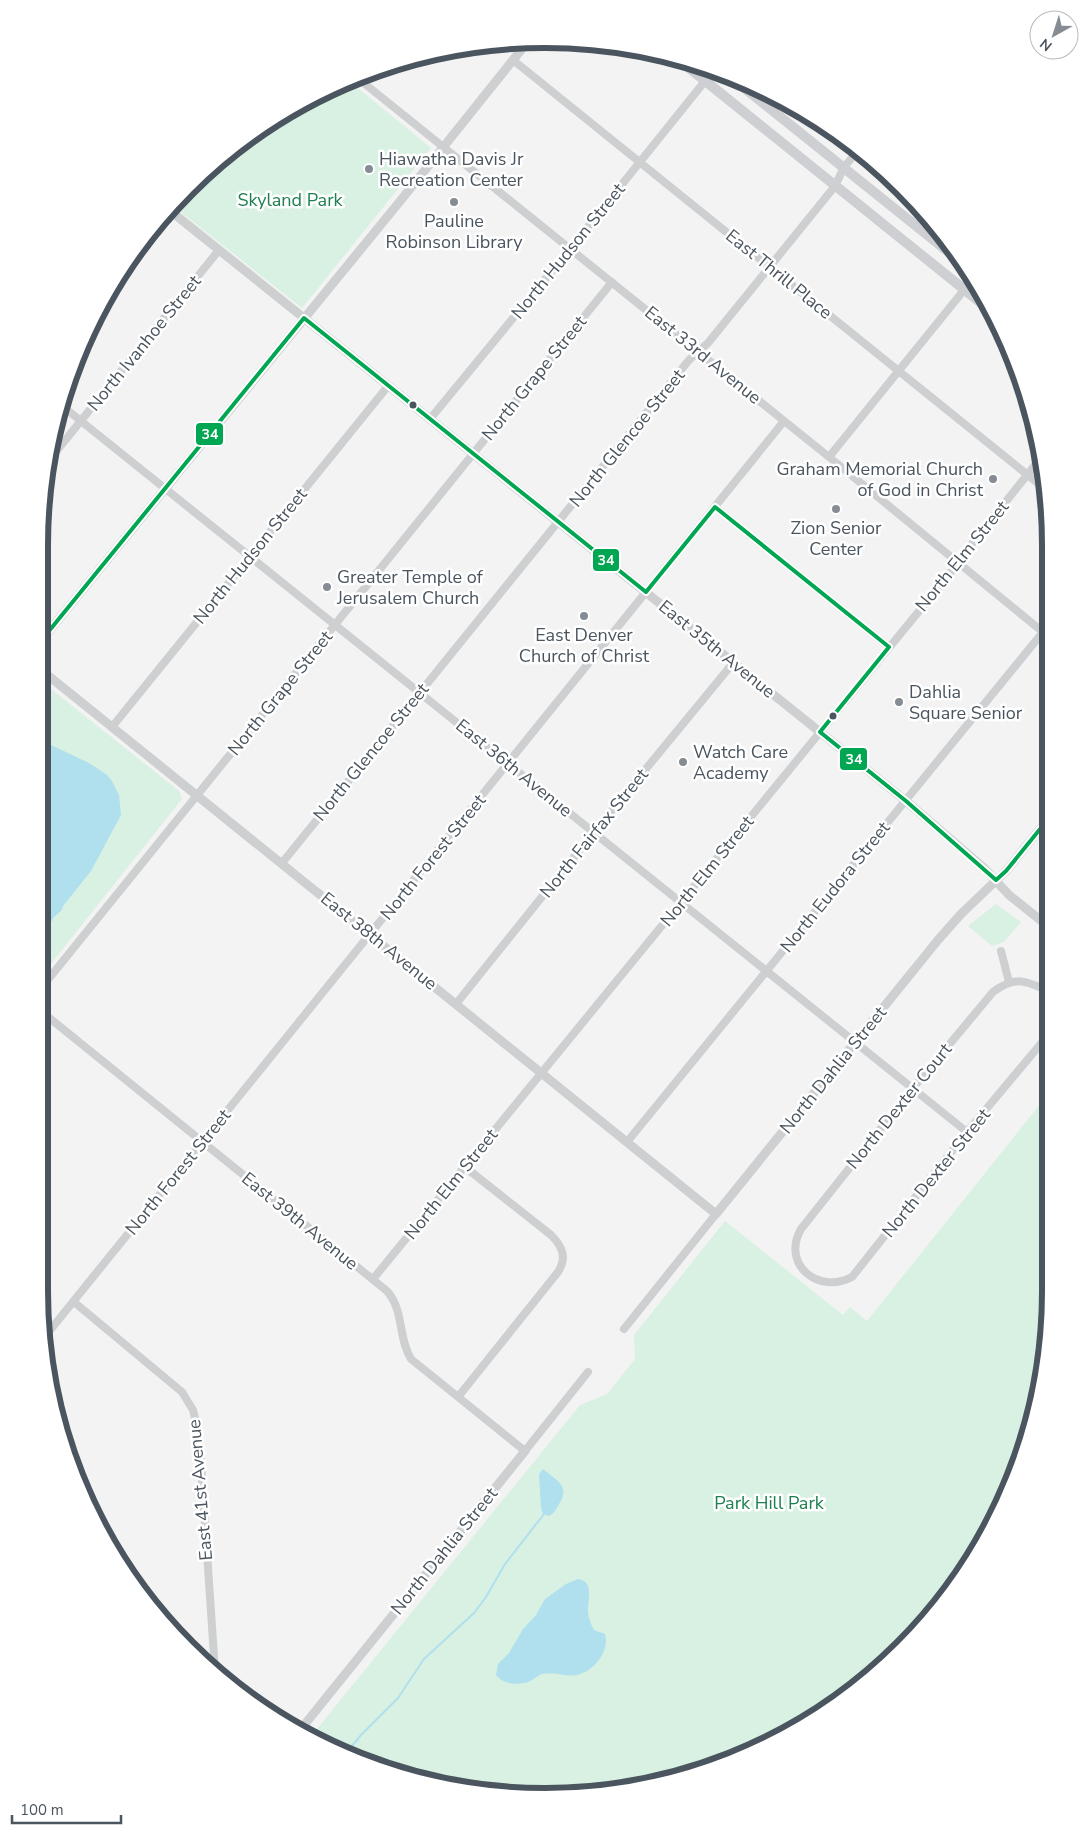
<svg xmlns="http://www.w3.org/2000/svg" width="1089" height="1835" font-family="'Nunito Sans',sans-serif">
	<rect width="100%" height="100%" fill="#f3f3f3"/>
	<path fill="#d9f1e2" d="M347,79L431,148L302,308L172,205L187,187L264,124Z
		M41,681L179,791L182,799L42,975Z
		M996,904L1021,922L1004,942L992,946L968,926Z
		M1049,1093V1324L1023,1453L965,1572L902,1648L852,1692L768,1744L707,1769L611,1792L544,1796L478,1792L382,1769L312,1735L580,1405L607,1394L635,1359L634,1335L725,1221L843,1315L850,1307L867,1321Z"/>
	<path fill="#b0dfed" d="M41,716L49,744L89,763L107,775L112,781L119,795L121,815L91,871L63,906L62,910L54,917L42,937Z
		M543,1469C556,1480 571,1486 559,1504C556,1509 554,1514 549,1516L543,1514L541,1508L539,1474Z
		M578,1579C594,1581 588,1599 588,1610C588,1618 591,1624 594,1630L605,1634C610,1652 593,1672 577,1675C566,1677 553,1671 542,1674C537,1676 533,1680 528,1682C517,1685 504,1685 496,1675L498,1664L509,1653L523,1629L536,1615L545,1599L566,1584Z"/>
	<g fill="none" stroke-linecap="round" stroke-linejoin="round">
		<path stroke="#b0dfed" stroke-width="2" d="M347,1752L361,1735L398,1698L424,1659L474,1613L486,1597L505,1564L544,1514"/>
		<path stroke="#cdcfd1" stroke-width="8" d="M513,60L1045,489
			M355,76L829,457L1049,637
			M759,100L766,92
			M933,240L940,232
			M61,405L967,1132
			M430,419L570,249L705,81
			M829,457L964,290
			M50,459L219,250
			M715,507L889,647
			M112,727L388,386
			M282,863L689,360L708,343L835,186L844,167L857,152
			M1001,951L1009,982
			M42,987L612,282
			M1049,991C1025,981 1016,975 993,992L913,1088L801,1229C781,1264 818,1295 852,1277L967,1132L1049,1034
			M456,1004L594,832L733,663
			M42,1012L387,1291C404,1310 398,1338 411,1359L525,1451L588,1372
			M627,1142L1043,632
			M373,1279L951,572L964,554L1039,460
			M74,1302L182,1392L193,1410L199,1434L215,1671
			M624,1329L716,1214
			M43,1339L784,421
			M458,1397L558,1272C567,1258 563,1247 551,1235L465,1167"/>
		<path stroke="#cdcfd1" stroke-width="9" d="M168,209L906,801L985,869L1009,895L1049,927
			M40,642L401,200L529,40
			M40,669L716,1214L938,940L961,914L1006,871L1049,818
			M301,1729L525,1451"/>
		<path stroke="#cecfd2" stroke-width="10" d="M678,59L991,311
			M727,74L961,262"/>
		<defs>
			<path id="bus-1" d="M40,642L304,318L646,592L715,507L889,647L820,732L906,801L996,880L1006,871L1049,818"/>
		</defs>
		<use href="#bus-1" stroke="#fff" stroke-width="8"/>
		<use href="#bus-1" stroke="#00a651" stroke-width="4"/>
	</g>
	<g fill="#858c93" stroke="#fff" stroke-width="2">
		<circle cx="369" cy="169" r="5"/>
		<circle cx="454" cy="202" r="5"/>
		<circle cx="993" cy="479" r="5"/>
		<circle cx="836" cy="509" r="5"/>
		<circle cx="327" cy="587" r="5"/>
		<circle cx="584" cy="616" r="5"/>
		<circle cx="899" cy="702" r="5"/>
		<circle cx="683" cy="762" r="5"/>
	</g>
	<g fill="#4a555f" stroke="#fff" stroke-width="2">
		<circle cx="413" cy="405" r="4.5"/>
		<circle cx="833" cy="716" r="4.5"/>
	</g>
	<g text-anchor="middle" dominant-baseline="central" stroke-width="5" stroke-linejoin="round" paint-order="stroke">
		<g font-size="18" fill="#4a555f" stroke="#fff" text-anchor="start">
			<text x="379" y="159">Hiawatha Davis Jr<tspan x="379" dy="21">Recreation Center</tspan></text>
			<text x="454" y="221" text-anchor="middle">Pauline<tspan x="454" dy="21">Robinson Library</tspan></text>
			<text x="983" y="469" text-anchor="end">Graham Memorial Church<tspan x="983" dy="21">of God in Christ</tspan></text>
			<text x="836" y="528" text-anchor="middle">Zion Senior<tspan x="836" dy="21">Center</tspan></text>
			<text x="337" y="577">Greater Temple of<tspan x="337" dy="21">Jerusalem Church</tspan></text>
			<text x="584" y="635" text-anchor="middle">East Denver<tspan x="584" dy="21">Church of Christ</tspan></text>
			<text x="909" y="692">Dahlia<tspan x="909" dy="21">Square Senior</tspan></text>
			<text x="693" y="752">Watch Care<tspan x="693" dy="21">Academy</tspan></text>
		</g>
		<g font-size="18" fill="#1c804f" stroke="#fff">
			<text x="290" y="200">Skyland Park</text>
			<text x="769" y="1503">Park Hill Park</text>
		</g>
		<g font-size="18" fill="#4a555f" stroke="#fff">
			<text transform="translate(568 251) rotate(-51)">North Hudson Street</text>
			<text transform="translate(779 274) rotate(39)">East Thrill Place</text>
			<text transform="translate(144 343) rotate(-51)">North Ivanhoe Street</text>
			<text transform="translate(703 355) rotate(39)">East 33rd Avenue</text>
			<text transform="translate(534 378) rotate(-51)">North Grape Street</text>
			<text transform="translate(627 438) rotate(-51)">North Glencoe Street</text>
			<text transform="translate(250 556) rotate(-51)">North Hudson Street</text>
			<text transform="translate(962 556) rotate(-51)">North Elm Street</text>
			<text transform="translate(717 649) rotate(39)">East 35th Avenue</text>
			<text transform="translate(280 693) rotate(-51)">North Grape Street</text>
			<text transform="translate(371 752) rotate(-51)">North Glencoe Street</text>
			<text transform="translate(514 768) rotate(39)">East 36th Avenue</text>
			<text transform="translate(594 833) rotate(-51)">North Fairfax Street</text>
			<text transform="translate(433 857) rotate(-51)">North Forest Street</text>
			<text transform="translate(707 871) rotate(-51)">North Elm Street</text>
			<text transform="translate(835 887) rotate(-51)">North Eudora Street</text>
			<text transform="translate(379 941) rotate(39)">East 38th Avenue</text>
			<text transform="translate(833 1070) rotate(-51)">North Dahlia Street</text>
			<text transform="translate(899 1106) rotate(-51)">North Dexter Court</text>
			<text transform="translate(178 1172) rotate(-51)">North Forest Street</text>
			<text transform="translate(936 1173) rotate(-51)">North Dexter Street</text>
			<text transform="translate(451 1184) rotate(-51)">North Elm Street</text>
			<text transform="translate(300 1221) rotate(39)">East 39th Avenue</text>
			<text transform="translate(200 1490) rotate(-95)">East 41st Avenue</text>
			<text transform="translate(444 1551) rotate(-51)">North Dahlia Street</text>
		</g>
	</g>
	<path d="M0 0H1089V1835H0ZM545 48H545A497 497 0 0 1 1042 545V1291A497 497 0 0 1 545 1788H545A497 497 0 0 1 48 1291V545A497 497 0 0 1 545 48Z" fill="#fff" fill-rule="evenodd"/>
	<path fill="none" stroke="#4a555f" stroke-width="6" d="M545 48H545A497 497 0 0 1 1042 545V1291A497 497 0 0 1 545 1788H545A497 497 0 0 1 48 1291V545A497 497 0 0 1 545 48Z"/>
	<g stroke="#fff" stroke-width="2">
		<rect x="195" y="422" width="29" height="24" rx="5" fill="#00a651"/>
		<rect x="592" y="548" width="28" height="24" rx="5" fill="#00a651"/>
		<rect x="839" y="747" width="29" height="24" rx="5" fill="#00a651"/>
	</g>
	<g font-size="14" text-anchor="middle" font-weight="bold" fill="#fff">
		<text x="210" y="439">34</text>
		<text x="606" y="565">34</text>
		<text x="854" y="764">34</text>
	</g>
	<g transform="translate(1054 35) rotate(219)"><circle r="24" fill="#ffffff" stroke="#b7bbbf"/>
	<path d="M0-4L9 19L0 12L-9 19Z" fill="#858c93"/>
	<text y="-8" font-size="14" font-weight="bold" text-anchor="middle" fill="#4a555f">N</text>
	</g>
	<path d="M12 1815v8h109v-8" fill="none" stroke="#4a555f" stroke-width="2.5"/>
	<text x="20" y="1815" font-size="15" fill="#4a555f" stroke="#ffffff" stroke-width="4" paint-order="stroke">100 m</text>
</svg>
